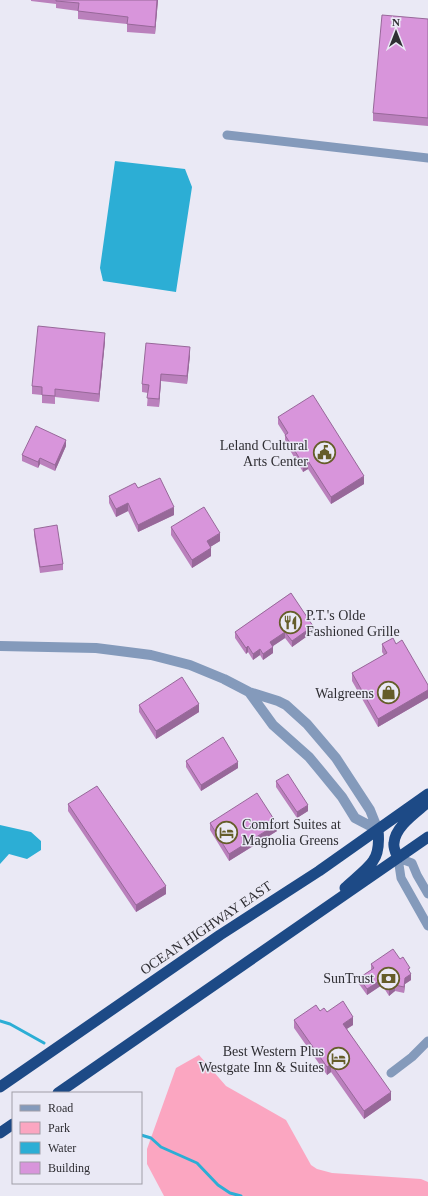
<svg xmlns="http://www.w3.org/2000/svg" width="428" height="1196" font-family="Georgia,serif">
	<rect width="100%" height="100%" fill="#eae9f5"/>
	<path fill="#fba6c1" d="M199,1055L226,1086L286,1120L311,1165L317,1169L332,1173L421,1179L428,1182V1196H164L147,1164V1149L176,1068Z"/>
	<path fill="#2caed5" d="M115,161L185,169L192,187L176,292L103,281L100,268Z
		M0,825L31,832L41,841V850L27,859L9,854L0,864Z"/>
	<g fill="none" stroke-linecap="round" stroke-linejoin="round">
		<path stroke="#2caed5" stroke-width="3" d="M0,1021L10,1024L44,1043
			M141,1135L151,1138L161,1147L197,1163L218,1185L230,1193L241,1196"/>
		<path stroke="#849abb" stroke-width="9" d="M227,135L428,158
			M428,894L417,875L412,863L398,858L401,878L428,926
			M391,1073L412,1057L428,1041"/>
		<path stroke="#849abb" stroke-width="10" d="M0,646L96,648L151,655L190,665L224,679L249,692L278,701L286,705L307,724L336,758L370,810L378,830
			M249,692L273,725L309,757L319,769L342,797L355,818L378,830"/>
		<path stroke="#1d4a86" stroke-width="11" d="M398,858C396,853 393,848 394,843C395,826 417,812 428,802
			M345,888C352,881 368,869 373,861C379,853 379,840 378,830
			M0,1087L220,935L319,871L428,794
			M58,1093L428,837
			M0,1133L13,1124"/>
	</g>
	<path fill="#ba80bc" d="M31,0H158L155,34L127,32V24L78,19V11L56,8V4L31,1Z
		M428,19V126L373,121V113Z
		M105,341L99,402L55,397V404L42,403V395L32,394V386Z
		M190,355L187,384L161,381L159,407L147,406L148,393L142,392V384Z
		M278,417L364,484L331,504L308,469L303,472L285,442V435L278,424Z
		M66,446L55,471L40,464L38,468L22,461V455Z
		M138,488L174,515L138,532L128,511L116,517L109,503V496Z
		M171,527L220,541L210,547L211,556L192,568L171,535Z
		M34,529L63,564V570L40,573L34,535Z
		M291,593L313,632L292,647L285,638L273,646V653L263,660L260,655L253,660L248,652L246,654L235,638V632Z
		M382,644H396L428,685V698L378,727L352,681V673L384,655L382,652Z
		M139,705L199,712L156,739L139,712Z
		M186,761L238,768L201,791L186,767Z
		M276,781L308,811L297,818L276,787Z
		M68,804L166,894L136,912L68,811Z
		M210,823L277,831L229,861L210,830Z
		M371,964L410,973L411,980L405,984L404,993L395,991L389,996L382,985L367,995L359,984V978L371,970Z
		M320,1011L327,1012L353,1025L347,1029L391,1100L364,1119L331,1072L327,1075L294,1028V1020Z"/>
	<path fill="#976899" d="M157,0H158L155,34V27Z
		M105,333V341L99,402V394Z
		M190,347V355L187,384V376Z
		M161,374V381L159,407V399Z
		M66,440V446L55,471V465Z
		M40,458V464L38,468V462Z
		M308,461V469L303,472V464Z
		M364,476V484L331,504V497Z
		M128,503V511L116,517V509Z
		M174,507V515L138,532V525Z
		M220,533V541L207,549V541Z
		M211,548V556L192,568V560Z
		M313,626V632L292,647V641Z
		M285,632V638L270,648V642Z
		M248,646V652L246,654V648Z
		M273,647V653L263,660V654Z
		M260,649V655L253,660V654Z
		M428,690V698L378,727V719Z
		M199,704V712L156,739V731Z
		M238,762V768L201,791V785Z
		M308,805V811L297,818V812Z
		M277,824V831L229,861V854Z
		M166,886V894L136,912V905Z
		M411,974V980L405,984L404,993V987L405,978Z
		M382,979V985L367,995V989Z
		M395,985V991L389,996V990Z
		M353,1017V1025L343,1031V1024Z
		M331,1064V1072L327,1075V1067Z
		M391,1092V1100L364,1119V1111Z"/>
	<path fill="#d895db" stroke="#976899" d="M56,0H157L155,27L127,24L128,17L78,11L79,3L56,1Z
		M382,15L428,19V118L373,113Z
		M38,326L105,333L99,394L55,389V396L42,395V387L32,386Z
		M146,343L190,347L187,376L161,374L159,399L147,398L149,385L142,384Z
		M313,395L364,476L331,497L308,461L303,464L285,435L288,433L278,417Z
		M36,426L66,440L55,465L40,458L38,462L22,455Z
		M160,478L174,507L138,525L128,503L116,509L109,496L135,483L138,488Z
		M204,507L220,533L207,541L211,548L192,560L171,527Z
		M57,525L63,564L40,567L34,529Z
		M291,593L313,626L292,641L285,632L270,642L273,647L263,654L260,649L253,654L248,646L246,648L235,632Z
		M393,638L396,644L402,640L428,685V690L378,719L352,673L387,653L382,644Z
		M182,677L199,704L156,731L139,705Z
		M223,737L238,762L201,785L186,761Z
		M288,774L308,805L297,812L276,781Z
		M97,786L166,886L136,905L68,804Z
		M257,793L277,824L229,854L210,823Z
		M393,949L400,959L403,957L410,968L408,969L411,974L405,978L404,987L395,985L389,990L382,979L367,989L359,978L374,968L371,964Z
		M343,1001L353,1017L343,1024L391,1092L364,1111L331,1064L327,1067L294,1020L316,1005L320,1011L324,1008L327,1012Z"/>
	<defs>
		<symbol id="civic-ring" viewBox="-11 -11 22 22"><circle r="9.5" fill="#eae9f5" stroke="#655d29" stroke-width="1.5"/><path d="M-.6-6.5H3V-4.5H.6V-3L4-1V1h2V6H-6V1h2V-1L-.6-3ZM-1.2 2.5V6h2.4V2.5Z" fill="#655d29"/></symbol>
		<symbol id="restaurant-ring" viewBox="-11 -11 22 22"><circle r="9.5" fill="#eae9f5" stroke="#655d29" stroke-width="1.5"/><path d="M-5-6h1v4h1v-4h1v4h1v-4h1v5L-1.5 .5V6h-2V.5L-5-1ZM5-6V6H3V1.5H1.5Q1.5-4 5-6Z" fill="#655d29"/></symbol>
		<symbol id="shop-ring" viewBox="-11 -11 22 22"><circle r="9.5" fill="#eae9f5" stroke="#655d29" stroke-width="1.5"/><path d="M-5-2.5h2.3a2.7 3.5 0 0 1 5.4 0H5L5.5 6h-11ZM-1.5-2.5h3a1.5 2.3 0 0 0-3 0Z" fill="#655d29"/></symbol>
		<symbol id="hotel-ring" viewBox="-11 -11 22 22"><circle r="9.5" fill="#eae9f5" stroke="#655d29" stroke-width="1.5"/><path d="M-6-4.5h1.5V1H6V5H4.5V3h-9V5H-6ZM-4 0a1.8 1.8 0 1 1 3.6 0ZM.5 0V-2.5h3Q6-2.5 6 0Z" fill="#655d29"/></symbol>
		<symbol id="bank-ring" viewBox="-11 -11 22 22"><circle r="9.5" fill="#eae9f5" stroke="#655d29" stroke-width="1.5"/><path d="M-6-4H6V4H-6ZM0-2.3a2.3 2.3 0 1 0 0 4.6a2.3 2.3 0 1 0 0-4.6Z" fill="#655d29"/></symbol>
	</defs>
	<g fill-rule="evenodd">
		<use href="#civic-ring" x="312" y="440" width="25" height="25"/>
		<use href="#restaurant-ring" x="278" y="610" width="25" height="25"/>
		<use href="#shop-ring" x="376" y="680" width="25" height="25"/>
		<use href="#hotel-ring" x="214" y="820" width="25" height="25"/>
		<use href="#bank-ring" x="376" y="966" width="25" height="25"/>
		<use href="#hotel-ring" x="326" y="1046" width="25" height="25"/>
	</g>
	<g text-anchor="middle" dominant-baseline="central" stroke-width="3" stroke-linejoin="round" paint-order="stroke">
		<g font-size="14" fill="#2f2e33" stroke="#eae9f5" text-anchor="end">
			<text x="308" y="445">Leland Cultural<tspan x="308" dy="16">Arts Center</tspan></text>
			<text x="306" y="615" text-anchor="start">P.T.'s Olde<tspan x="306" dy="16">Fashioned Grille</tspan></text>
			<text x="374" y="693">Walgreens</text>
			<text x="242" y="824" text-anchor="start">Comfort Suites at<tspan x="242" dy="16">Magnolia Greens</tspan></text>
			<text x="374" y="978">SunTrust</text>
			<text x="324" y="1051">Best Western Plus<tspan x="324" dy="16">Westgate Inn &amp; Suites</tspan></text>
		</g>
		<g font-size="14" fill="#2f2e33" stroke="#eae9f5">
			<text transform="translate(206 928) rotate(-34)">OCEAN HIGHWAY EAST</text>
		</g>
	</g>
	<rect x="12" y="1092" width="130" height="92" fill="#eae9f5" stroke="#9f9ea7"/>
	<rect x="20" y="1105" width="20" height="6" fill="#849abb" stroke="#9f9ea7"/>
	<text x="48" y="1112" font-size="12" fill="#2f2e33">Road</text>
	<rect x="20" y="1122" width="20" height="12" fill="#fba6c1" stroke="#9f9ea7"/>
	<text x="48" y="1132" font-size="12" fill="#2f2e33">Park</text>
	<rect x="20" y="1142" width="20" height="12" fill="#2caed5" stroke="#9f9ea7"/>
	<text x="48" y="1152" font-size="12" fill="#2f2e33">Water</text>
	<rect x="20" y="1162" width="20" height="12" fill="#d895db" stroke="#9f9ea7"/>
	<text x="48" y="1172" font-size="12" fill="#2f2e33">Building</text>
	<g transform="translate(396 32)" stroke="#eae9f5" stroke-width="3" paint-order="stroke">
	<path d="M0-3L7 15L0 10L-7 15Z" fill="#2f2e33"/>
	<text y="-6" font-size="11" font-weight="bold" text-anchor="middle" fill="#2f2e33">N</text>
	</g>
</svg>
